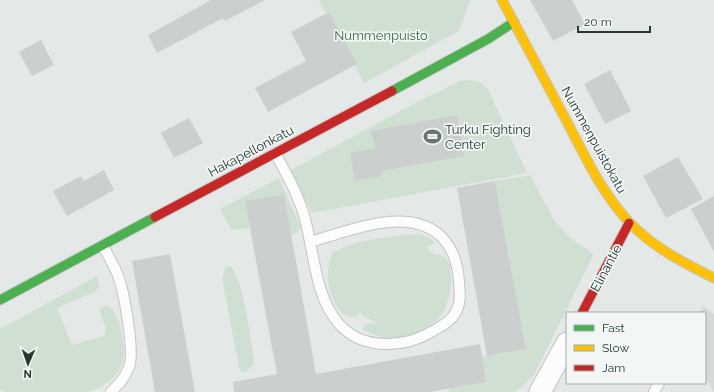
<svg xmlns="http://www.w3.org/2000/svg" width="714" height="392" font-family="Raleway,sans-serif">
	<rect width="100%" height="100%" fill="#e4e8e6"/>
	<path fill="#d3d9d6" d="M703,306L714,314V392L705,377V313H700Z"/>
	<path fill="#cfe0d3" d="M319,0H470L459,31L364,83L329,12L326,13Z
		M469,80L480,82L488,89L527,173L312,213L289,171L417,102L460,81Z
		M530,175L554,220L567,235L593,254V256L534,375L518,390L514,392H449V389L486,382L482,357L526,349L495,181Z
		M279,178L301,228L298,232L291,235L284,194L245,201L250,228L232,230L220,209Z
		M419,234L431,239L434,242L431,246L426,247L435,255C460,251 451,305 440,317C432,326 423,330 412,334C404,337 393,340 385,338C377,337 369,332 362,329L366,324L377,323L364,317L360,312L358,316C339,325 327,289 328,274C328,266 330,259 333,252C360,239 389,236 419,234Z
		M230,266C242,273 252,344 254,360V365L245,372H241L239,367L223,283V275L226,267Z
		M97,276L99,287L96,291L57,308L72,345L104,336L106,328L99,309L105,305C118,310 119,323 122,335C123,342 125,353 123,360C120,375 102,390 86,392C61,392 30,392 4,392L0,389V329Z"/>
	<path fill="#cbd0ce" d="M211,0H265L225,21L223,18L157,53L148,35Z
		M530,0H572L585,24L553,41Z
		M329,12L357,64L268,112L255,88L306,61L291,32Z
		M41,40L54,65L32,76L19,52Z
		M610,70L631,111L605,124L584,84Z
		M457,115L464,156L381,171L382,176L355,181L350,153L375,148L371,131Z
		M189,118L203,143L174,158L161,133Z
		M678,157L703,199L666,218L643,176Z
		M104,170L114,190L67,216L53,191L81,176L84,181Z
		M495,181L526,349L487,356L457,188Z
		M284,194L316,374L480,344L486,382L430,392H234L233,382L277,374L245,201Z
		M714,196V252L691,209Z
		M170,254L195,392H155L132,261Z"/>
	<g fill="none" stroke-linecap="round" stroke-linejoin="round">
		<defs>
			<path id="lane" d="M275,153C286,173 299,196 305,219C314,252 315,297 339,324C363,351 405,348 433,331C442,326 451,321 456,312C461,303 460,292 459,282C457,250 442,226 408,222C376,219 341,233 310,242
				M103,246C108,255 113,264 117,273C124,290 135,352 129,367C125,378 119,384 111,392
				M654,392L659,383"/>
			<path id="street" d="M540,392L567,343"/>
			<path id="fast" d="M392,91L488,39L514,22
				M0,300L155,217"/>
			<path id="slow" d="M502,0C523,39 544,78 565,118C584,154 602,194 630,223C654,248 684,263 714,278"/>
			<path id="jam" d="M155,217L392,91
				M582,313L629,223"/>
		</defs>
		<use href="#lane" stroke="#c1c5c3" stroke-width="12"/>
		<use href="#street" stroke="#c1c5c3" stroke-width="23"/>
		<use href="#fast" stroke="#c1c6c3" stroke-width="11"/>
		<use href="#slow" stroke="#c1c6c3" stroke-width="11"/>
		<use href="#jam" stroke="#c1c6c3" stroke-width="11"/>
		<use href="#lane" stroke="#fbfcfb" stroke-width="10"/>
		<use href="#street" stroke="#fbfcfb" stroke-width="21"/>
		<use href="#fast" stroke="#4caf50" stroke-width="9"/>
		<use href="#slow" stroke="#ffc107" stroke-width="9"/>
		<use href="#jam" stroke="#c62828" stroke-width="9"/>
	</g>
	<defs>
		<symbol id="stadium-bare" viewBox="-9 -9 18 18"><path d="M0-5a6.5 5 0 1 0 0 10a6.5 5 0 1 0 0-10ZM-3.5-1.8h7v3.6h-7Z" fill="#687671" stroke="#f2f7f5" stroke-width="2.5" paint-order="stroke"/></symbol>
	</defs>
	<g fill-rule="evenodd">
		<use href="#stadium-bare" x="420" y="124" width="25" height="25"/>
	</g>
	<g text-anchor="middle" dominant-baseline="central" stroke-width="3.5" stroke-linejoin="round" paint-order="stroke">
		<g font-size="13" fill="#346b45" stroke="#f2f7f5">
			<text x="381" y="35">Nummenpuisto</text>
		</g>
		<g font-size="13" fill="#253932" stroke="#f2f7f5" text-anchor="start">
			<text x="445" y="129">Turku Fighting<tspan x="445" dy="15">Center</tspan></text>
		</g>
		<g font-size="13" fill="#253932" stroke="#f2f7f5">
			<text transform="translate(594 140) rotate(61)">Nummenpuistokatu</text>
			<text transform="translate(251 151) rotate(-28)">Hakapellonkatu</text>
			<text transform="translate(606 268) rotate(-62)">Elinantie</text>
		</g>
	</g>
	<rect x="566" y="312" width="140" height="72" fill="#f2f7f5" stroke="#a0aba7"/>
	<rect x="574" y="325" width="20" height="6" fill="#4caf50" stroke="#a0aba7"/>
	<text x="602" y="332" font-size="12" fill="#253932">Fast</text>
	<rect x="574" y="345" width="20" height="6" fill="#ffc107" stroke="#a0aba7"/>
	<text x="602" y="352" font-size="12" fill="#253932">Slow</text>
	<rect x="574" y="365" width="20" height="6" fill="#c62828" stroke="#a0aba7"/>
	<text x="602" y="372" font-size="12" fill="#253932">Jam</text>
	<g transform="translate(28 364) rotate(182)" stroke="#f2f7f5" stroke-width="3" paint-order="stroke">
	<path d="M0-3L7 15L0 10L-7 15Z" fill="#253932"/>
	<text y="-6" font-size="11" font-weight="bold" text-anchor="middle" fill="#253932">N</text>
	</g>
	<path d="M578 26v6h72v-6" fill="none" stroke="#253932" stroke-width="2"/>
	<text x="584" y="26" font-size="12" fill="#253932" stroke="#f2f7f5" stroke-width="3" paint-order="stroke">20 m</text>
</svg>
